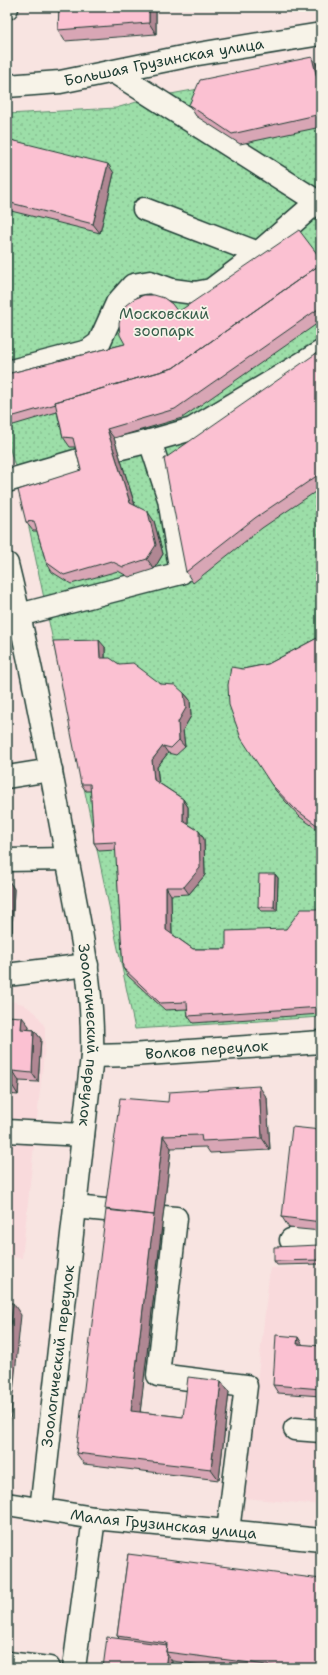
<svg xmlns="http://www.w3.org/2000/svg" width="328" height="1675" font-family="'Shantell Sans',sans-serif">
	<defs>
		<pattern id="park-dots" width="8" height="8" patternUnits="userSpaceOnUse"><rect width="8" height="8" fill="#9cdea8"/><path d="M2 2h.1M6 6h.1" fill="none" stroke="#86bf91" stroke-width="1.8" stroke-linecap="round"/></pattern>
	</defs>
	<rect width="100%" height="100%" fill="#f8e4e1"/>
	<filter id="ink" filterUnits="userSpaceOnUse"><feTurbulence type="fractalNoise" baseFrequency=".025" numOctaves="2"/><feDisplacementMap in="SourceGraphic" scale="8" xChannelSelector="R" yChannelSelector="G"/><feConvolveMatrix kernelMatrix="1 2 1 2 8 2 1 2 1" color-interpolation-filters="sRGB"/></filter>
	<g filter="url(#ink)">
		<path fill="#f9dadc" d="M7,1000L23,1004L36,1013L45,1027V1044L22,1258L7,1257Z
			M321,1266V1505L244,1498L270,1268Z"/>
		<path fill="url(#park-dots)" stroke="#5e8e6e" d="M321,67V1017L135,1029L30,532L18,477L7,439V114L116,108L154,97Z"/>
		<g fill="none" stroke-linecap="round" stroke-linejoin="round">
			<defs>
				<g id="minor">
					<path d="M7,8V7"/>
					<path d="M114,72L321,204"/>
					<path d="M144,209L258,253"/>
					<path d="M7,372L88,351L99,343L117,303L133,285L150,282L172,290L195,293L211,290L244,265L318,201"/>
					<path d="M117,449L150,441"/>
					<path d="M7,481L82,459"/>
					<path id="s1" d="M7,564C31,662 49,760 67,858C80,926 94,987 92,1056L41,1510"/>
					<path d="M19,615L181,573L169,499L150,441L192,429L321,352"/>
					<path d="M7,777L51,770"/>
					<path d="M7,860L67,859"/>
					<path d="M7,975L87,965"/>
					<path id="s2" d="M92,1056L131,1055L321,1042"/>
					<path d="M7,1131L83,1135"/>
					<path d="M75,1207L115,1211"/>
					<path d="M163,1217L176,1218L158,1375L246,1386L228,1531"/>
					<path d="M291,1240L321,1239"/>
					<path d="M295,1429L321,1431"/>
					<path id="s3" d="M7,1504L94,1518L321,1540"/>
					<path d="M7,1663L49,1668"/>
					<path d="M74,1668L94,1518"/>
				</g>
				<g id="major">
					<path id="s4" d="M7,86L60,82L192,55L321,34"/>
				</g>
			</defs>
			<use href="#minor" stroke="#1f3d34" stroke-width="25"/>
			<use href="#major" stroke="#1f3d34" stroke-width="25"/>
			<use href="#minor" stroke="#f7f3e8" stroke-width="22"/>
			<use href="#major" stroke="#f7f3e8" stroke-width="22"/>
		</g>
		<path fill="#d8a6b5" stroke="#1f3d34" d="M59,7H156V34L65,41L58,30Z
			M319,68L321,75V127L240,144L196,116L189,105Z
			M7,139L114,173L100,233L7,210Z
			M321,259V321L182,418L114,438L135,505L154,521L163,554L154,569L129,577L118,571L71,584L52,572L46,562L37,531H33L26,522L81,470L75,447H70L63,437L57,412L10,426L7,423V374L125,344L178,312Z
			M321,350V488L262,528L193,583L186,572Z
			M321,636V832L300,817L276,791L271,784L243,669L268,664Z
			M105,647V658L119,664L161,684L184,693L190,700L191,716L183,730L185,747L176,755L168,753L157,767L159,783L183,799L188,807V824L199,831L204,839L205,875L189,894L171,895L172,934L193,949H226L286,929L321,909V1014L193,1023L188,1016L187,1009L165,1010L128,976L123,968L116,850L99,851L94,843L91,791H86L81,784Z
			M275,874L278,878L277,911H261L258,907Z
			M7,878L14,889L12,932H7Z
			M7,1016L29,1026L28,1029L34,1030L41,1039L38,1082L19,1081L18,1095L7,1094Z
			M267,1098L270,1150L210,1153L206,1147L171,1148L140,1412L183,1417L221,1381L229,1392L219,1480L84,1464L76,1453L168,1102Z
			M321,1130V1231L289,1228L282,1217Z
			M321,1248V1264L277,1265L274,1261Z
			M303,1345L321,1346V1396L278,1393L273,1385Z
			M128,1554L321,1668H224L172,1661L171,1668H103L119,1638L117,1636Z"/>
		<path fill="#b08793" stroke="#1f3d34" d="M149,7H156V34L149,23Z
			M312,57L319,68L321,75V95Z
			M108,164L114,173L100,233L93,224Z
			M107,429L114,438L137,512L130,503Z
			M148,512L154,521L163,554L154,569L147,559Z
			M99,640L105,647V666L100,658Z
			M184,693L190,700L191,716L183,730L185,747L179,740L178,722Z
			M163,746L168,753L157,767L159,787L154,780L152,760Z
			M183,799L188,807V829L183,821Z
			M199,831L204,839L205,875L189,894L184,887Z
			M275,874L278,878L277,911L274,907Z
			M7,878L14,889L12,932L7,925Z
			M166,887L171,895L172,938L166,930Z
			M22,1017L29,1026L28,1038L21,1029Z
			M34,1030L41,1039L38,1082L32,1073Z
			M12,1071L19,1081L18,1095L12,1085Z
			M259,1086L267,1098L270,1150L262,1138Z
			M163,1136L171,1148L139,1422L131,1411Z
			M319,1245L321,1248V1262L320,1260Z
			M13,1303L21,1315L7,1452V1361Z
			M298,1337L303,1345L297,1344Z
			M221,1381L229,1392L219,1480L211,1469Z
			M167,1654L172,1661L171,1668H165Z"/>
		<path fill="#fbc1d2" stroke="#1f3d34" d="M59,7H149V23L58,30Z
			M312,57L321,95V114L232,134L189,105L200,80Z
			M7,139L108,164L93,224L7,202Z
			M299,230L321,259V264L173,368L55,402L56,404L7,418V374L125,344L120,335L119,324L121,314L126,305L134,299L144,295H154L164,298L172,304L178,312Z
			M321,264V307L175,409L107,429L130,503L148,512L156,545L147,559L123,567L111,561L64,575L46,562L34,521L26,522L18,490L81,470L73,438L63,437L55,402L173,368Z
			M321,350V473L255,518L186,572L164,459Z
			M321,636V828L295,809L271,784L241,738L229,705L228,685L231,667L243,669L268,664Z
			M99,640L100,658H110L119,664L133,663L161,684L175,685L184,693L186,708L178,722L179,740L171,748L163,746L152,760L154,780L183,799V821L199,831L200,868L184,887H166V930L193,949H226V931L286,929L301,909H321V1007L188,1016L187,1002L160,1003L123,968L115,842L94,843L90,784H81L53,641Z
			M259,874H275L274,907H258Z
			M7,1016L22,1017L21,1029L34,1030L32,1073L12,1071V1085H7Z
			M259,1086L262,1138L202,1141L201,1135L163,1136L154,1215L105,1209L120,1098L168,1102L169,1092Z
			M292,1127L321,1130V1222L282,1217Z
			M106,1210L154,1215L131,1411L183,1417L188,1377L221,1381L211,1469L76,1453Z
			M319,1245L320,1260L274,1261V1247Z
			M7,1303H13L7,1361Z
			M276,1335L298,1337L297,1344L321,1346V1389L273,1385Z
			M128,1554L321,1579V1668H290L166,1652L167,1643L117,1636Z
			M107,1637L167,1645L166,1652L167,1654L165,1668H103Z"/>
	</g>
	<g text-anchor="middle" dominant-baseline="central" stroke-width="3.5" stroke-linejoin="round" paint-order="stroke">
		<g font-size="15" fill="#1f3d34" stroke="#f7f3e8">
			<text stroke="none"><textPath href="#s4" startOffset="159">Большая Грузинская улица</textPath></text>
			<text stroke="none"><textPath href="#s1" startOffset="479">Зоологический переулок</textPath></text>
			<text stroke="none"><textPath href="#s2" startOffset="115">Волков переулок</textPath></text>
			<text transform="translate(58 1356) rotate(-83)">Зоологический переулок</text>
			<text stroke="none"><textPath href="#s3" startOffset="158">Малая Грузинская улица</textPath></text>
		</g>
		<g font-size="15" fill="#385d4b" stroke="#f7f3e8">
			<text x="164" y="314">Московский<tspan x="164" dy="17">зоопарк</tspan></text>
		</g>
	</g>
	<rect width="328" height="1675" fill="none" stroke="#f7f3e8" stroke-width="24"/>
	<rect x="12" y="12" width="304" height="1651" fill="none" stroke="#1f3d34" stroke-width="1.5" filter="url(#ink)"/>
</svg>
